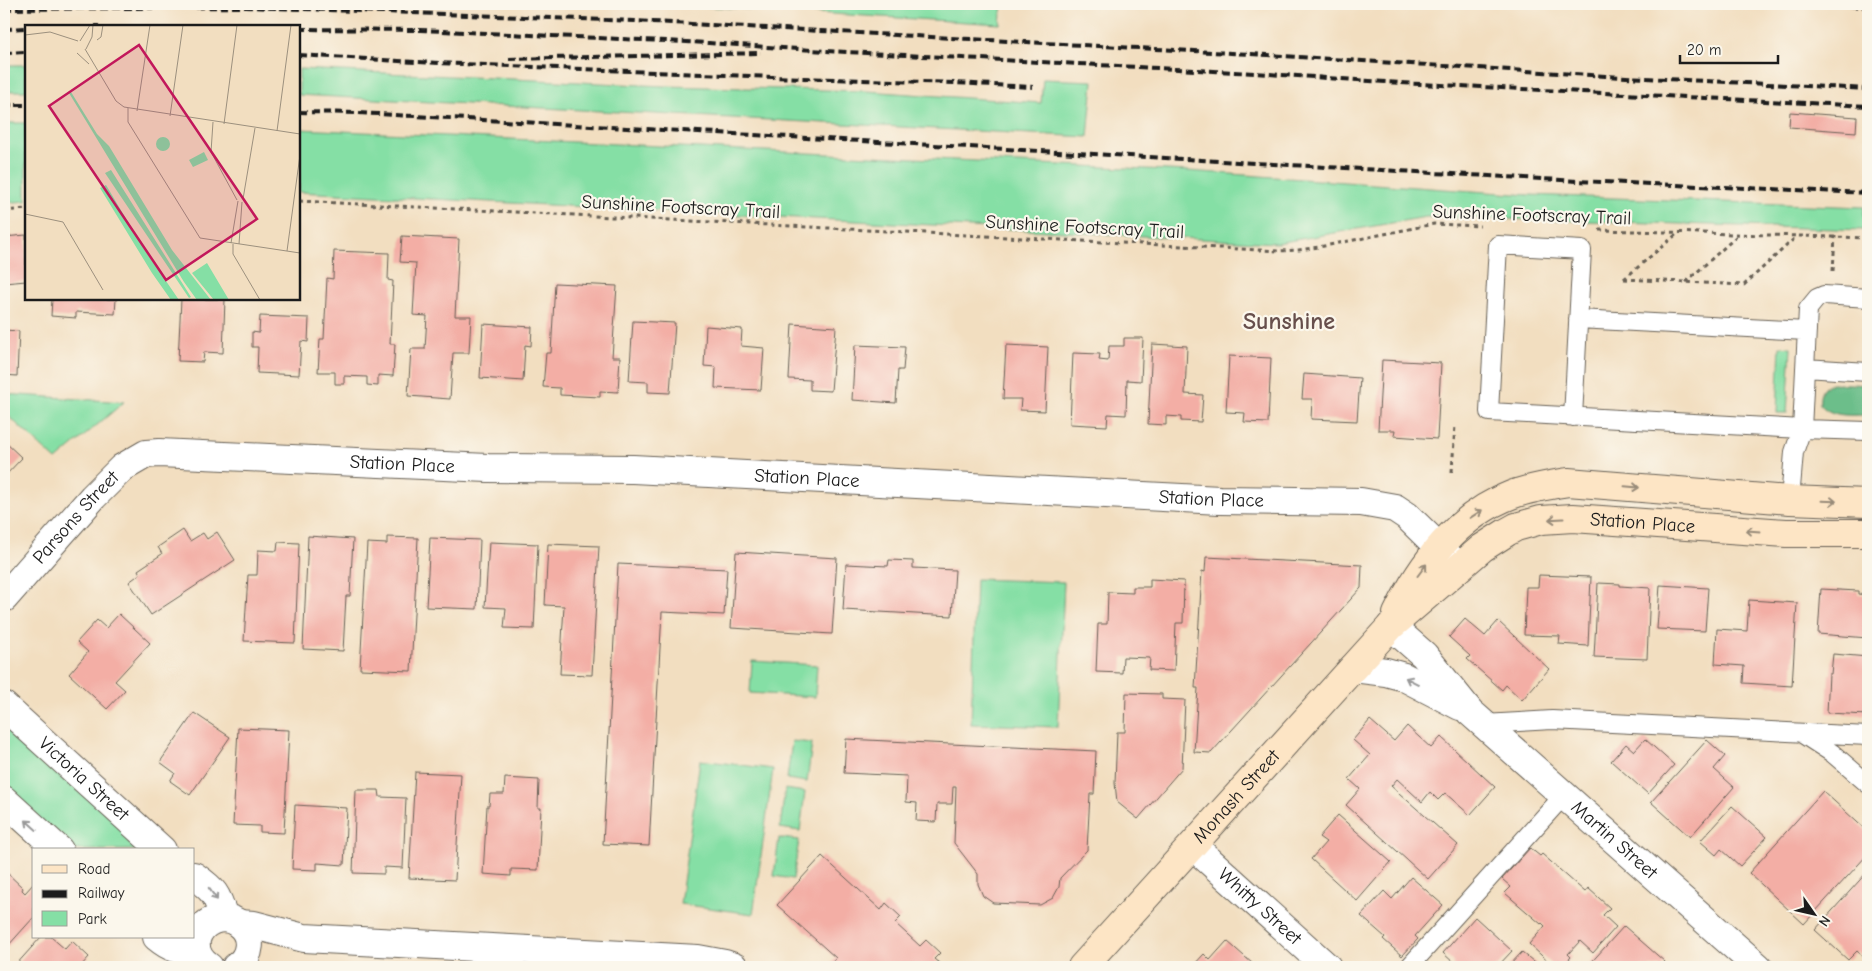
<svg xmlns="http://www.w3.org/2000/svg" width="1872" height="971" font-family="'Comic Neue',sans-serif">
	<rect width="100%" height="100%" fill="#fbf7ec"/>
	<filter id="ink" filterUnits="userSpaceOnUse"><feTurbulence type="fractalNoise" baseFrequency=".02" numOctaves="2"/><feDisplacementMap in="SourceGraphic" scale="10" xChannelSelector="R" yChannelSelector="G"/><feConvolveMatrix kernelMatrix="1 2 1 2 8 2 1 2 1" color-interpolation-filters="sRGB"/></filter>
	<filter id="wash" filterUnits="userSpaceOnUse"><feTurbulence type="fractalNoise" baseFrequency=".0096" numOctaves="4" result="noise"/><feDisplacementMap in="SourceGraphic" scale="20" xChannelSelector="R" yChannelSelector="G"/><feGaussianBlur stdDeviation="1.12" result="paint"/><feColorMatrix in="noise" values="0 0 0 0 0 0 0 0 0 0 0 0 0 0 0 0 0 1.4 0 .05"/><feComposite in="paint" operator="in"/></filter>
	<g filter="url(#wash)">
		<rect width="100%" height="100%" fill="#f2dec0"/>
		<path fill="#85dfa5" stroke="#507e60" d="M663,4H1002L1000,24Z
			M4,65H26V91H4Z
			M299,69L664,86L866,91L1041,103L1043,79L1093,81L1088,137L299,95Z
			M4,123H26V201L4,203Z
			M299,129L1188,171L1529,195L1864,207V230L1620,222L1426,217L1277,243L299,192Z
			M1780,346L1791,347L1787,413H1777Z
			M4,394L124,402L56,460L4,412Z
			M976,579L1064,582L1058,727L971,724Z
			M752,661L817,665L815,697L750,693Z
			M4,721L148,850H71L4,790Z
			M792,741L812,743L807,782L787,779Z
			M700,760L773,769L753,914L680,904Z
			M785,789L805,792L800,831L780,828Z
			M779,838L799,840L793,879L774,876Z"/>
		<path fill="#6cbe8a" stroke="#446d53" d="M1832,383L1868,385V415C1852,415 1831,418 1820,404C1819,393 1822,387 1832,383Z"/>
		<g id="blocks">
			<path fill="#f3aea5" d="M1790,112L1857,117L1856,132L1789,127Z
				M26,235V281L4,283V237Z
				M402,236L459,239L455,316H471L469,353H453L450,399L408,396L411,349H425L427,316L413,315L416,263L400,262Z
				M334,251L389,253L388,280L393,281L390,344H395L393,376L378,375V386L367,385V377L344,376V384H335V372H318L320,339H324L327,278L333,279Z
				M555,283L617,286L612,357H620L618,392L600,391V397L560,395V388L543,387L546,353H551Z
				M52,299H116L115,314L76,312V318L51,316Z
				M181,299H225L223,353L204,352L203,362L178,361Z
				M260,316L309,318L308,342L301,341L299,375L257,373L258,347H252V332L259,333Z
				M633,321L675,323L670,393L648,392V382L629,381Z
				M483,324L532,327L531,346L525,345L523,381L480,378Z
				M792,324L836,327L831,391L810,390V380L789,379Z
				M706,326L742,329L741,346L764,348L761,390L715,388L716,367L704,366Z
				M4,330L19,331L17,376L4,375Z
				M1124,338H1143L1141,381L1127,380L1126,415L1108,414L1107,426L1070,424L1073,353L1100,354L1099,360L1108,361L1109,346H1124Z
				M1152,344L1187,346L1185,394L1203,395L1201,422L1181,421V417L1166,416V425L1148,424Z
				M855,345L905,347L903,370H898L896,403L852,400Z
				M1006,345L1048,347L1045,411L1020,410L1021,399H1003Z
				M1229,356L1271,358L1268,423L1244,422L1245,413L1226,412Z
				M1382,360L1441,363L1437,439L1394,436L1395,430H1378Z
				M1304,374L1360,378L1357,421L1311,419L1312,399H1302Z
				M4,441L22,458L4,477Z
				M183,530L190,541L203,533L207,539L217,532L235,560L151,615L129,582L140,574L138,570L162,554L158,547Z
				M308,536L353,539L350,596H346L343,651L303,649Z
				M387,537L418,538L411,671L360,669L367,543L387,544Z
				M430,538L480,540L477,609L426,607Z
				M278,542L299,543L295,643L244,641L248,575H257L258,550L277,551Z
				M489,542L538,544L534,629L504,628L506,608L485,607Z
				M548,544L599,546L592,675L560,674L564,606L545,605Z
				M736,552L837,558L832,634L731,628Z
				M1206,557L1362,565L1361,588L1211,753L1194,752L1198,688H1195L1202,571L1205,572Z
				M889,560L913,561V568L955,570L952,616L843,610L846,564L888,566Z
				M618,564L727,569L724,615L662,612L649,846L603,844Z
				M1539,575L1591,577L1588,646L1559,644L1560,636L1524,635L1526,587H1538Z
				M1150,579L1184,581L1183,623H1176L1174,671L1149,670L1150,658L1123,657L1122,673L1096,672L1098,624H1107L1108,592L1133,593V587H1150Z
				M1598,583L1620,584V586L1650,588L1647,659L1594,657Z
				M1660,585L1708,588L1705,631L1657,629Z
				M1821,589L1858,591V594L1868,595V638L1818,634Z
				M1749,600L1797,603L1792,686L1743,683L1744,666L1715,664L1717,629L1747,631Z
				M119,614L150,643L115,681L125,690L107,709L69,674L88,652L77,642L97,620L106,628Z
				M1465,619L1485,636L1498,621L1549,669L1522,700L1506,685L1502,690L1467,659L1470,656L1449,637Z
				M1833,654L1868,657V715L1827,713L1829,674H1831Z
				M1126,693L1162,694V699L1185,700L1182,768L1138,819L1117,802L1115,783L1117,732H1125Z
				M194,713L230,737L190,795L170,781L175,773L160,762Z
				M1370,720L1394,741L1407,726L1431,748L1441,737L1495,787L1470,815L1445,793L1438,800L1430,792L1422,802L1397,779L1391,786L1458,845L1428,879L1346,805L1360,789L1349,779L1370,755L1353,740Z
				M238,728L289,730L284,833L260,832V826L233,825Z
				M846,739L1096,751L1094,794H1090L1087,850L1060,878L1059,887L1053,898L1040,905L993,903L983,896L978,884V874L954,843L956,787H953L952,804H937L936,822L916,821L917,803L906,802L907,776L844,773Z
				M1645,739L1674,765L1648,794L1611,761L1626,744L1634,751Z
				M1707,740L1725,756L1714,769L1734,787L1690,837L1651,802Z
				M415,772L461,774L455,880L409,878Z
				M505,778L539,780L538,808H541L538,870L511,869V876L483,874L487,806H489L490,794H504Z
				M356,790H379L380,797L406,798L403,868L384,867V874L353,873Z
				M1823,791L1868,832V854L1804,924L1749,873Z
				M295,805L347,808L344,865L317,863V870L292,869Z
				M1732,806L1767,837L1740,866L1721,849L1716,855L1700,841Z
				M1338,815L1391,862L1357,901L1311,859L1326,842L1319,837Z
				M1530,848L1540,856L1542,854L1585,892L1588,888L1610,908L1603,915L1616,927L1593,953L1580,941L1568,954L1571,957L1562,967H1554L1529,944L1545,926L1542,923L1541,924L1505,893L1511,887L1502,879Z
				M822,856L881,910L886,903L901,917L895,923L920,946L926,940L940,953L934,959L944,967H833L830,965L836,958L777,905Z
				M4,870L23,888L22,890L25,893L34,883V917L7,947L4,944Z
				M1868,871V961L1857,951L1848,960L1815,930Z
				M1411,877L1443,905L1415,936L1418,939L1402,956L1383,939L1385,937L1361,916L1384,891L1392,899Z
				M1475,917L1512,951L1497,967H1453L1455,964L1443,953Z
				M1624,926L1665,962L1661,967H1587Z
				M41,937H51L65,949L72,941L89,957L80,967H14Z
				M1227,941L1253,964L1250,967H1192L1204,954L1210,960Z
				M1522,952L1540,967H1508Z"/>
		</g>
	</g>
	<g filter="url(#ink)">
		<use href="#blocks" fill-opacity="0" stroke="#676055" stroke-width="1"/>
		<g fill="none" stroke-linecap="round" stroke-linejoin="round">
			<defs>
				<path id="service" d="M1578,319L1807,331
					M1805,368L1868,372
					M1573,417L1582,250L1498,245L1489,412L1802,429L1808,309L1817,298L1824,295L1868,298
					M1790,500L1794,452L1802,429L1868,431
					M1484,724L1552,720L1868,736
					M1801,733L1832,753L1868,784
					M1409,967L1565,794"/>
				<g id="minor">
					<path id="s1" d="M4,598L93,497L122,468L146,454L159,453L488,468L633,469L1220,500L1361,502L1395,508L1407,516L1457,565"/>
					<path id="s2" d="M1391,626L1424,655L1470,712L1758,967"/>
					<path d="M1353,668L1386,672L1404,677L1460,706"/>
					<path id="s3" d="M4,706L162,850"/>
					<path d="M4,800L59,850"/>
					<path id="s4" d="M1193,846L1327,967"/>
					<path d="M194,876C214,890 217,894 224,918"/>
					<path d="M239,924L254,925L304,938L698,959L725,964L734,967"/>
					<path d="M157,937C170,948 179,951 196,948"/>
					<path d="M209,967C200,961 194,952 196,940C200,922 223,911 239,924C254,936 251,957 236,967"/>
				</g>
				<g id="secondary">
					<path d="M1397,614C1421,564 1458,515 1511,495C1529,488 1549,485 1568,482L1790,500L1868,503"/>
					<path id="s5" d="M1082,967L1391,626L1482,548L1507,532L1516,527L1541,520L1573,518L1786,533H1868"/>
				</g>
			</defs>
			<use href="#service" stroke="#676055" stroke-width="20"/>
			<use href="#minor" stroke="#676055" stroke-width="30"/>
			<use href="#secondary" stroke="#676055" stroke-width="30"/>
			<path stroke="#676055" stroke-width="3" stroke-dasharray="4 4" stroke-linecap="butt" d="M299,201L1279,251L1299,250L1319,247L1434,224L1480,226
				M4,211L26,209
				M1599,230L1868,238
				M1833,271L1835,236
				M1624,279L1744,285L1796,237
				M1624,279L1678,233
				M1686,282L1738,235
				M1452,472L1455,425"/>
			<use href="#service" stroke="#fff" stroke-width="18"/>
			<use href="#minor" stroke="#fff" stroke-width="28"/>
			<use href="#secondary" stroke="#fde5c5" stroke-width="28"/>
			<path stroke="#1c1c1c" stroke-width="4" stroke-dasharray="8 4" stroke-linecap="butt" d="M1814,4L1868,7
				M4,9L246,7L635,21L1268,55L1605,76L1868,89
				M95,26H99
				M4,29L26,28
				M299,29L420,30L709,43L827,51L1254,73L1400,83L1868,106
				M4,53L26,52
				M299,55L416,62L772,77L955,83L1033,87
				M509,59L761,53
				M4,105H26
				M299,112L359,113L1578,181L1868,193"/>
		</g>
		<defs><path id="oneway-shaft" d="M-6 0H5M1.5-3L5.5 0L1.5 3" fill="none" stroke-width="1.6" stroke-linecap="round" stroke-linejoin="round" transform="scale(1.25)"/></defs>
		<g stroke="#988b79">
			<use href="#oneway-shaft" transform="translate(1632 487) rotate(5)"/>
			<use href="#oneway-shaft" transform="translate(1829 501) rotate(2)"/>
			<use href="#oneway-shaft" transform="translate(1476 514) rotate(-33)"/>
			<use href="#oneway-shaft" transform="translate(1556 519) rotate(177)"/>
			<use href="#oneway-shaft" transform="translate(1753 531) rotate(-176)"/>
			<use href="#oneway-shaft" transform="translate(1422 570) rotate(-53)"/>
		</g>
		<g stroke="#999">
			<use href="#oneway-shaft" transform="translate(1412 681) rotate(-153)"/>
			<use href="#oneway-shaft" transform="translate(31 825) rotate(-138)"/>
			<use href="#oneway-shaft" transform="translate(213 894) rotate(55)"/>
		</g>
	</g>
	<g text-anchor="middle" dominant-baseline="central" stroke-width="4.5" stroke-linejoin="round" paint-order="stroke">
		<g font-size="19" fill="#1c1c1c" stroke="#fbf7ec">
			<text transform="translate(681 207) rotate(3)">Sunshine Footscray Trail</text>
			<text transform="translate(1532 215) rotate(2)">Sunshine Footscray Trail</text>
			<text transform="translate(1085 227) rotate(3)">Sunshine Footscray Trail</text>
			<text stroke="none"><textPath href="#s1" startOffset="460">Station Place</textPath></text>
			<text stroke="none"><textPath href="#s1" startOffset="865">Station Place</textPath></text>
			<text stroke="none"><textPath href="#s1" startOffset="1270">Station Place</textPath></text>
			<text stroke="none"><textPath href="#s1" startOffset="108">Parsons Street</textPath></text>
			<text stroke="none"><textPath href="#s5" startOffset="748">Station Place</textPath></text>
			<text stroke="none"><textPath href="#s3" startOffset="108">Victoria Street</textPath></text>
			<text stroke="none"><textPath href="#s5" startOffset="230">Monash Street</textPath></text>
			<text stroke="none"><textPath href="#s2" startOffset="310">Martin Street</textPath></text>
			<text stroke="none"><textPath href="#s4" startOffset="90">Whitty Street</textPath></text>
		</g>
		<g font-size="24" font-weight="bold" fill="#674f4c" stroke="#fbf7ec">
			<text x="1289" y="321">Sunshine</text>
		</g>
	</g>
	<g transform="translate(25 25)">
		<rect width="275" height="275" fill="#f2dec0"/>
		<path d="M46,67L72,109L84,121L147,225L186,275H172L159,257L44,68ZM131 119a7 7 0 1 1 14 0a7 7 0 1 1-14 0ZM179,127L183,135L168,142L164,135ZM86,145L166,272L164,273L80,148ZM81,160L119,224L154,275H146L127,248L75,163ZM182,238L204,275H189L167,248Z" fill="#85dfa5"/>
		<path fill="none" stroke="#9c907e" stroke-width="1" d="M0,10L25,7L53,16M72,15L76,12L78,0M55,16L65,0M60,24L91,76L99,82L275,109M61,24L67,12L68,0M52,28L64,39M103,83V97L175,213L275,228M112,86L125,0M145,91L158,0M188,97L186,127L212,175M199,99L212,0M252,106L266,0M218,174L230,103M0,189L38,197L78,265M206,218L213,176M208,219V229L235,275M214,219L217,177M262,226L275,130"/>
		<path fill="#c2185b" fill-opacity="0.15" stroke="#c2185b" stroke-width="2.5" d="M114,20L232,194L141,255L24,81Z"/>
		<rect width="275" height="275" fill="none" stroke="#1c1c1c" stroke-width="2.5"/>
	</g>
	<rect width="1872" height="971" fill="none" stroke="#fbf7ec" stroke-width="20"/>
	<rect x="32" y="848" width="162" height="90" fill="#fbf7ec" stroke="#a29f99"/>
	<rect x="42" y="865" width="25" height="8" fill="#fde5c5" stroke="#a29f99"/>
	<text x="78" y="874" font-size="15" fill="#1c1c1c">Road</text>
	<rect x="42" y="890" width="25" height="8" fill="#1c1c1c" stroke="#a29f99"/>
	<text x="78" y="898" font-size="15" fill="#1c1c1c">Railway</text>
	<rect x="42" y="911" width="25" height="15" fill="#85dfa5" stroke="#a29f99"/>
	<text x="78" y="924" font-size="15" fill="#1c1c1c">Park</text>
	<g transform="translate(1814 914) rotate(124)" stroke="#fbf7ec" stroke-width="4" paint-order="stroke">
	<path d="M0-4L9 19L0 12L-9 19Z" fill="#1c1c1c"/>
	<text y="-8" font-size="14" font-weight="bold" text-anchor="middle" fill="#1c1c1c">N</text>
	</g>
	<path d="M1680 55v8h98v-8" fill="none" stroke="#1c1c1c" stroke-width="2.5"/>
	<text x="1687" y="55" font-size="15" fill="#1c1c1c" stroke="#fbf7ec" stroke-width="4" paint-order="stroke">20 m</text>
</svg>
